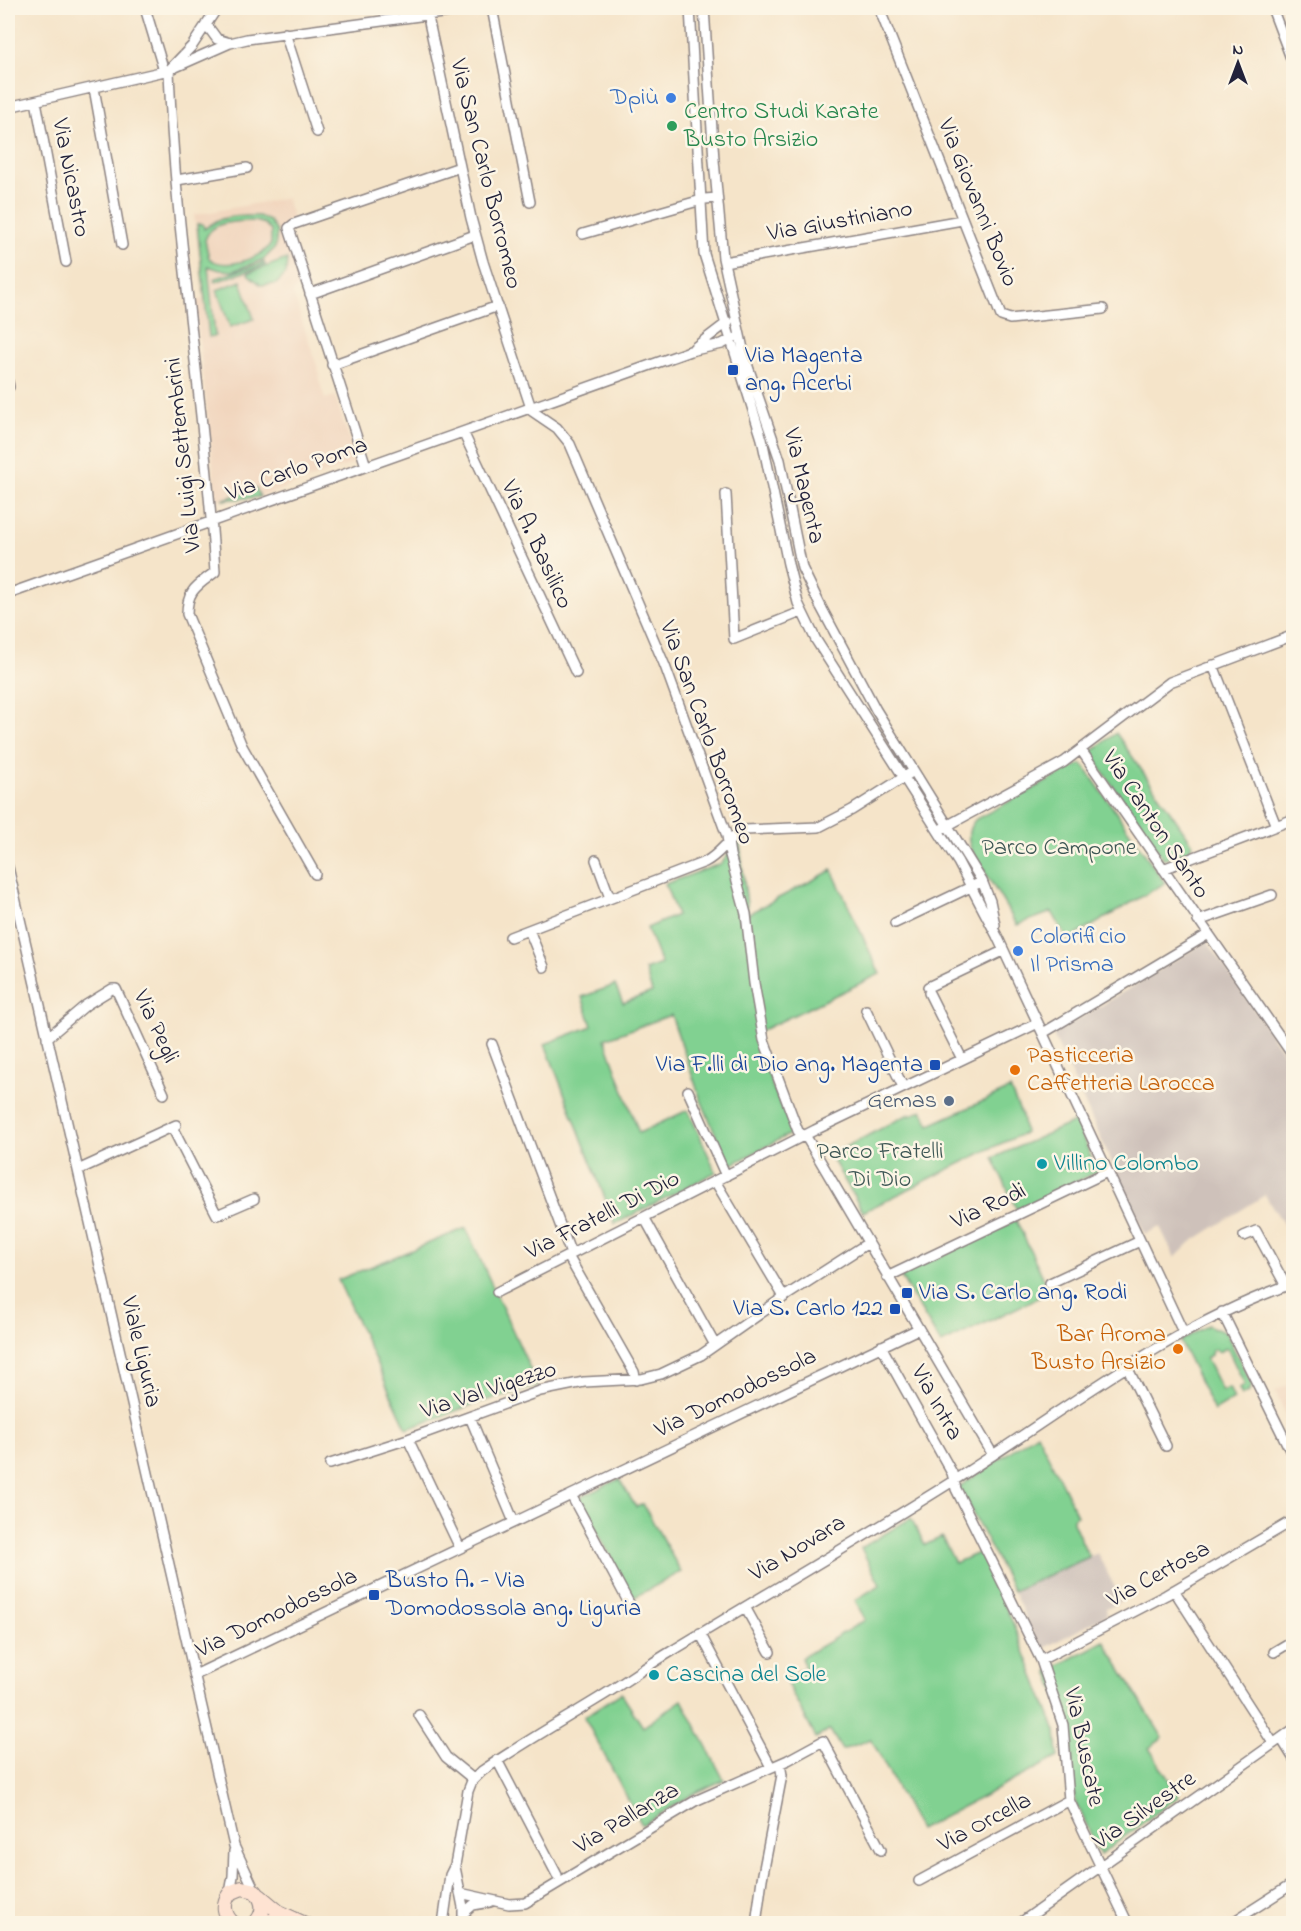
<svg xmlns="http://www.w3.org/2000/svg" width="1301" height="1931" font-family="'Indie Flower',sans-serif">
	<rect width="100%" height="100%" fill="#fcf5e5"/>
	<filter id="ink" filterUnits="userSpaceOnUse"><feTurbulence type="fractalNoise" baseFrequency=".0167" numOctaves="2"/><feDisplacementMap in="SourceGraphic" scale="12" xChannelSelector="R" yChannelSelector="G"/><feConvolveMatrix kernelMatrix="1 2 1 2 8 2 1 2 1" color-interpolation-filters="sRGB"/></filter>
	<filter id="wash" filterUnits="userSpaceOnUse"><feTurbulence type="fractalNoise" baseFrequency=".008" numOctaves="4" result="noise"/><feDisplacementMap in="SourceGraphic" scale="24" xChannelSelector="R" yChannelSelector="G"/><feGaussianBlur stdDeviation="1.35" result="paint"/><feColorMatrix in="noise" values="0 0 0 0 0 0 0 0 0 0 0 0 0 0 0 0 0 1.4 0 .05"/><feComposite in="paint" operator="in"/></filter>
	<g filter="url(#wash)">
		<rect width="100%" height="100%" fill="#f5e4c9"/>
		<path fill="#f1d5bd" d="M286,198L293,219L285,223L282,230L299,286L293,293L320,375L319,380L325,399L335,396L357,462L260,497L256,488L219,500L216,495L195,301L203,299L194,215Z
			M1293,1383V1443L1284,1425L1289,1422L1275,1391Z"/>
		<path fill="#cec1ba" d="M1207,941L1293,1067V1239L1265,1195L1191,1242L1175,1258L1160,1227L1145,1234L1053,1035Z
			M1097,1553L1122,1601L1106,1608L1107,1615L1044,1648L1039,1646L1013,1591Z"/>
		<path fill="#81d191" stroke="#527a66" stroke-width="1.5" fill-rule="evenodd" d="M234,216H259L270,221L277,232L275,248L264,259L233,271L220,270L208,266L215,336L209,337L197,224H203L204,229L218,220ZM255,221L265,224L271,231V244C261,259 224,271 209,258L205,240C212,219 238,222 255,221Z
			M287,259L286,274L276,284L261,285L249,275L248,273Z
			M264,262L265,265L215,282L214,279Z
			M241,281L254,319L230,327L217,290Z
			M256,488L260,497L222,500Z
			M1116,733L1192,843L1190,850L1164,859L1090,753Z
			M1080,764L1084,766L1165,883L1068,940L1052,912L1017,925L971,849C967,838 968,827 976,819Z
			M739,836L748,914L832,870L880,974L756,1033L773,1088L794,1132L729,1166L701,1100L671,1015L605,1039L639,1133L688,1110L716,1172L615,1224L545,1044L592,1026L582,997L615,985L623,1003L652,992L645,970L661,964L647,928L677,915L665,884L720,864C729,858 731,845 739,836Z
			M1010,1089L1022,1116L1025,1133L991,1148L863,1212L830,1155L909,1114L910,1116L922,1110L930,1125Z
			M1076,1121L1097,1172L1017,1210L993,1158Z
			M1016,1220L1050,1292L941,1344L900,1275Z
			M466,1228L538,1386L477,1403L407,1429L338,1280Z
			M1208,1325L1226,1333L1252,1385L1249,1392L1242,1395L1239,1389L1245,1385L1227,1348L1218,1352L1215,1349L1212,1350L1211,1355L1206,1358L1222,1391L1229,1388L1234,1399L1214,1411L1180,1341Z
			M1037,1433L1077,1515L1073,1518V1522L1089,1557L1013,1591L959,1487Z
			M619,1479L636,1507L643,1504L681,1572L633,1598L579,1498Z
			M911,1518L925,1545L942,1537L955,1563L980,1552L1012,1621L1056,1731L1058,1757L919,1830L871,1739L842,1750L830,1730L816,1738L784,1678L805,1667L801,1658L865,1620L855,1600L880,1585L861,1548Z
			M1104,1641L1163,1738L1149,1748L1179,1796L1100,1855L1074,1797L1070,1730L1048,1671Z
			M621,1693L643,1727L682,1700L724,1780L695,1793L642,1825L584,1717Z"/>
	</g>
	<g filter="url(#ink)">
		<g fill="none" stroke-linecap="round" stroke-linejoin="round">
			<defs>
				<path id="street" d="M145,8L164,71
					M217,8L192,46L169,70C175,238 205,405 215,572C197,586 187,590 187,614L242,746L315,874
					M426,8L471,218L483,262L532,411L557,428L570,444L665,666L727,836L730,855L746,914L754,983L764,1040L798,1131L808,1140L993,1455
					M492,8L530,202
					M690,8L704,254L762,439L788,564L798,603L816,640L958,862L997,936L1183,1332
					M704,8L714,160L723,258L745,358L780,460L802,568L821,607L876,710L982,881L990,901L995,925
					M879,8L1001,316L1010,319L1103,309
					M1272,8L1294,66
					M206,24L217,39L230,43
					M285,33L317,132
					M94,88L122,245
					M36,101L66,262
					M8,107L169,70L230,43L247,39L479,8
					M177,180L247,168
					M583,234L705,199L717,198
					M724,262L962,220
					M310,294L475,235
					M694,348L728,322
					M332,365L498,306
					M8,382L9,387
					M463,432L576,673
					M366,466L289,228L294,224L460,167
					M726,494L734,639L801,612
					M8,594L690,351L722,344L733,338
					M1213,665L1276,826
					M1081,750L1294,1057
					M943,828L1064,762L1170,682L1294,635
					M596,860L610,898
					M8,867L234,1846L255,1891
					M1163,869L1294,819
					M1198,921L1272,895
					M895,923L977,884
					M529,930L544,967
					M510,937L705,862C721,854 728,838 744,830L819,827L852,810L909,774
					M928,987L1003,951
					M929,993L962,1059
					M866,1010L903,1087
					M1043,1033L1207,935
					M47,1038L86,1005L112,989H116L164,1094
					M492,1044L571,1254
					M688,1091L726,1176
					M172,1127L217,1215L254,1199
					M78,1170L176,1125
					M715,1181L784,1297
					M644,1217L715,1345
					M1244,1236L1256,1231L1286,1286
					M568,1256L634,1372L636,1380
					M887,1277L1107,1172
					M1050,1283L1140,1241
					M497,1292L815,1130L1038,1023
					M1222,1312L1294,1458
					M881,1346L952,1473L956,1489L1041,1660L1063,1725L1069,1800L1128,1924
					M1127,1367L1166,1446
					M470,1417L514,1522
					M408,1439L460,1548
					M330,1464L408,1439L540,1391L584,1382L641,1379L661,1374L701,1355L784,1297L868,1243
					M571,1495L630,1605
					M1174,1590L1273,1743
					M745,1607L770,1652
					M700,1633L771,1767
					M1274,1652L1294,1640
					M1041,1660L1166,1595L1294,1520
					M195,1675L918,1329
					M419,1715L446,1757L473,1779
					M1281,1738L1294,1759
					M497,1760L557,1875
					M455,1867L463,1907V1924
					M919,1881L1069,1800
					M230,1893L233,1876L234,1851
					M460,1893L509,1904L525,1903L695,1801L788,1760L823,1741L881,1850
					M464,1913L473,1905L490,1902
					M443,1924L450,1875L455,1865L468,1791L472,1781L482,1771C520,1745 560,1722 599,1698C622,1684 644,1668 667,1654C762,1596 858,1541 953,1481C1064,1411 1168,1327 1294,1283
					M756,1924L762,1879L782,1775L780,1764
					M1019,1924L1294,1729
					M1230,1924L1294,1883"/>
				<path id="secondary" d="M260,1896L279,1912L305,1924
					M255,1923L271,1921L282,1924
					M234,1924C223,1915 222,1904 230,1893L242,1888L255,1891C265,1902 265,1914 254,1924"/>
			</defs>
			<use href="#street" stroke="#8c8382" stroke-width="12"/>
			<use href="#secondary" stroke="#8c8382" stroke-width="16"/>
			<use href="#street" stroke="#fff" stroke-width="9"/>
			<use href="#secondary" stroke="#fee3d2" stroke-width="14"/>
		</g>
	</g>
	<g fill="#3f7fe0" stroke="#fcf5e5" stroke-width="2">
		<circle cx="671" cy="98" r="6"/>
		<circle cx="1018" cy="951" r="6"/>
	</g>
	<circle fill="#2e9e5b" stroke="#fcf5e5" stroke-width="2" cx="672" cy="126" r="6"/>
	<g fill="#1a4fb4" stroke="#fcf5e5" stroke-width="2">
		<rect x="727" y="364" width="12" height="12" rx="3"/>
		<rect x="929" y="1059" width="12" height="12" rx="3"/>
		<rect x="901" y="1287" width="12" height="12" rx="3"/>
		<rect x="889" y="1303" width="12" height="12" rx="3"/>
		<rect x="368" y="1589" width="12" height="12" rx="3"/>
	</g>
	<g fill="#e8710a" stroke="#fcf5e5" stroke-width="2">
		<circle cx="1015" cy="1070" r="6"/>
		<circle cx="1178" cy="1349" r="6"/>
	</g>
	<circle fill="#5c6f8a" stroke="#fcf5e5" stroke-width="2" cx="949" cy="1101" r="6"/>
	<g fill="#0f9aa8" stroke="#fcf5e5" stroke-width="2">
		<circle cx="1042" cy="1164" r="6"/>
		<circle cx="654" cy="1675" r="6"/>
	</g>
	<g text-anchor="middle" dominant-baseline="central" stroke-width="5" stroke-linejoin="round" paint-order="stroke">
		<g font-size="24" fill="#366cbe" stroke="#fcf5e5" text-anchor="end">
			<text x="659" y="98">Dpiù</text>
			<text x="1030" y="937" text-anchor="start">Colorificio<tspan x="1030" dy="28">Il Prisma</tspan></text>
		</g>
		<g font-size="24" fill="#27864d" stroke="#fcf5e5" text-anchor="start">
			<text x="684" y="112">Centro Studi Karate<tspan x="684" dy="28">Busto Arsizio</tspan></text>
		</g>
		<g font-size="24" fill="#22223b" stroke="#fcf5e5">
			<text transform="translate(485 174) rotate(76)">Via San Carlo Borromeo</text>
			<text transform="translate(70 178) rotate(79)">Via Nicastro</text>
			<text transform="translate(977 203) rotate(68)">Via Giovanni Bovio</text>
			<text transform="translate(840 222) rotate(-10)">Via Giustiniano</text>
			<text transform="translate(184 455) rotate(-96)">Via Luigi Settembrini</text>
			<text transform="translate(297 470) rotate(-20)">Via Carlo Poma</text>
			<text transform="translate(803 486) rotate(77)">Via Magenta</text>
			<text transform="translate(536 545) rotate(65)">Via A. Basilico</text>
			<text transform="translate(706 733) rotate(70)">Via San Carlo Borromeo</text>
			<text transform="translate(1155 825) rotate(56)">Via Canton Santo</text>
			<text transform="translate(155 1027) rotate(65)">Via Pegli</text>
			<text transform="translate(989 1207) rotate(-25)">Via Rodi</text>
			<text transform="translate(603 1216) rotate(-27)">Via Fratelli Di Dio</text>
			<text transform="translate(140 1352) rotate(77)">Viale Liguria</text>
			<text transform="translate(489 1391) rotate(-18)">Via Val Vigezzo</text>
			<text transform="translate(736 1394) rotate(-26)">Via Domodossola</text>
			<text transform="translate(936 1403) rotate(61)">Via Intra</text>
			<text transform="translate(798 1549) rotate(-31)">Via Novara</text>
			<text transform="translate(1159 1575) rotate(-29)">Via Certosa</text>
			<text transform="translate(277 1614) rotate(-26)">Via Domodossola</text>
			<text transform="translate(1083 1747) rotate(78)">Via Buscate</text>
			<text transform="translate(1145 1811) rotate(-35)">Via Silvestre</text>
			<text transform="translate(627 1819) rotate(-31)">Via Pallanza</text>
			<text transform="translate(985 1823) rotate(-28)">Via Orcella</text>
		</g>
		<g font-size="24" fill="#164399" stroke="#fcf5e5" text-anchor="start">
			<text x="745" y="356">Via Magenta<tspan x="745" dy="28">ang. Acerbi</tspan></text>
			<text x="923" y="1065" text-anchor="end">Via F.lli di Dio ang. Magenta</text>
			<text x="919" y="1293">Via S. Carlo ang. Rodi</text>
			<text x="883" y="1309" text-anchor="end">Via S. Carlo 122</text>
			<text x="386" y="1581">Busto A. - Via<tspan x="386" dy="28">Domodossola ang. Liguria</tspan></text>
		</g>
		<g font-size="24" fill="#3e5755" stroke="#fcf5e5">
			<text x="1059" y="848">Parco Campone</text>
			<text x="880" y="1152">Parco Fratelli<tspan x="880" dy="28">Di Dio</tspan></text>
		</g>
		<g font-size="24" fill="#c56008" stroke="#fcf5e5" text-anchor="start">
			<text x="1027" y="1056">Pasticceria<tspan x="1027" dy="28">Caffetteria Larocca</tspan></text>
			<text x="1166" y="1335" text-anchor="end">Bar Aroma<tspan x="1166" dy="28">Busto Arsizio</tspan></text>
		</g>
		<g font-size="24" fill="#4e5e75" stroke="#fcf5e5" text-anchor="end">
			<text x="937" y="1101">Gemas</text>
		</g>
		<g font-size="24" fill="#0d838f" stroke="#fcf5e5" text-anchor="start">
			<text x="1054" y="1164">Villino Colombo</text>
			<text x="666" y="1675">Cascina del Sole</text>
		</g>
	</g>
	<rect width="1301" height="1931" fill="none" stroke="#fcf5e5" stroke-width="30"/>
	<g transform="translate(1238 63)" stroke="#fcf5e5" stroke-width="4.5" paint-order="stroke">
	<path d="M0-4.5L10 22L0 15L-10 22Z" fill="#22223b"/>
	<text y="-9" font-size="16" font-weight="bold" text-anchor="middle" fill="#22223b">N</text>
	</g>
</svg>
